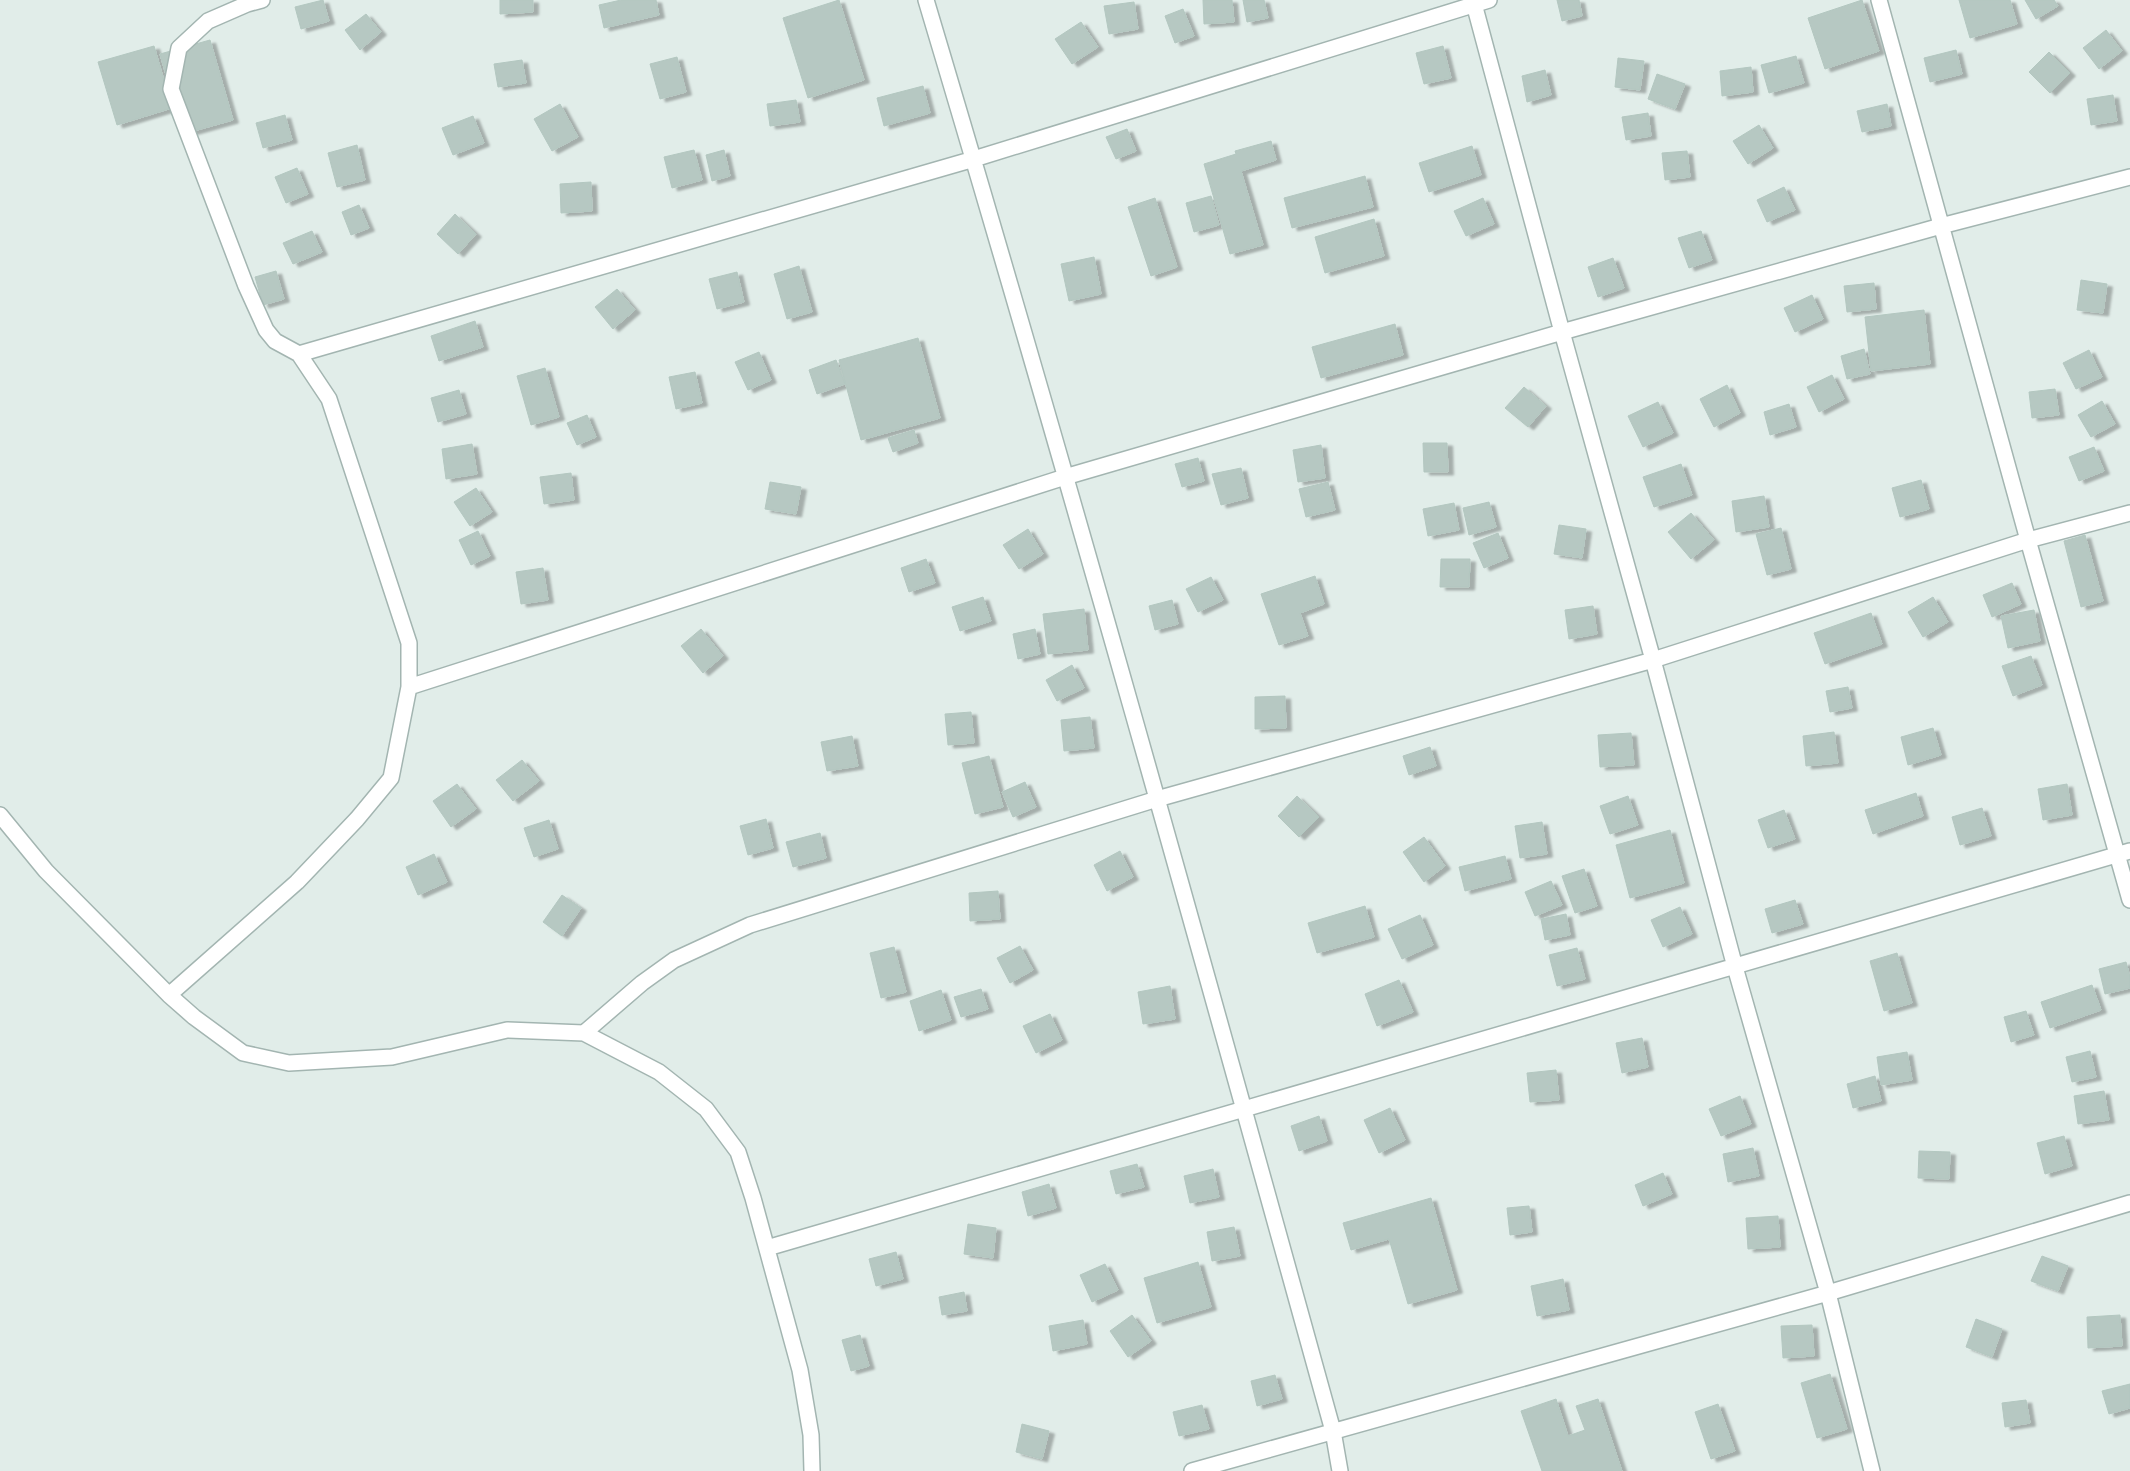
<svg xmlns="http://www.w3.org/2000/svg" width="2130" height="1471" font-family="Montserrat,sans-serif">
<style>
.building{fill:#b6c8c2;stroke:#b3c7c0;filter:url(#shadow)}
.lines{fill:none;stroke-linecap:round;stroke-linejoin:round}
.minor-casing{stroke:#a3b5b1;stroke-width:18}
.minor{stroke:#fff;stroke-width:15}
</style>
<defs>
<filter id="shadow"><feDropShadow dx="5.5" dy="3" stdDeviation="1" flood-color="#0004"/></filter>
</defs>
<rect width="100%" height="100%" fill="#e1ede9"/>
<path class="building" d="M323 0 329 21 301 29 295 7Z
M500 0H533V12L500 14Z
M621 0H656L659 15 604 28 599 5Z
M839 0 864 80 808 98 783 18Z
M1203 0H1232L1234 22 1204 24Z
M1243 0H1264L1268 18 1247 22Z
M1557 0H1579L1582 16 1562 21Z
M1862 0 1879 51 1825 69 1808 18Z
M1959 0H2010L2017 24 1970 38Z
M2025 0H2054L2058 6 2036 19Z
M1134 2 1138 29 1109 34 1104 6Z
M1183 9 1194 36 1175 43 1165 16Z
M366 14 381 32 360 50 345 30Z
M1081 22 1098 47 1072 64 1055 39Z
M2106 30 2122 51 2099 69 2083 48Z
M210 40 233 120 183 134 160 54Z
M154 46 172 108 117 125 98 62Z
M1443 46 1451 78 1424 84 1416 53Z
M1956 50 1962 74 1930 82 1924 58Z
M2049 52 2070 73 2050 93 2029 72Z
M1796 56 1804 83 1769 93 1761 65Z
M677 57 686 92 660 99 650 64Z
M1618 58 1644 61 1640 90 1615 87Z
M522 60 526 83 498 87 494 64Z
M1751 67 1753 92 1722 96 1720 71Z
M1545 70 1551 95 1527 102 1522 76Z
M1657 74 1685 84 1675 109 1648 99Z
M923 86 930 113 884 126 877 98Z
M2113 95 2117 121 2091 125 2087 99Z
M796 100 800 122 770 126 767 104Z
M560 104 578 137 552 151 534 119Z
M1887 104 1891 126 1862 132 1857 111Z
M1648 113 1651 136 1626 140 1622 117Z
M285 115 292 140 263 148 256 123Z
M473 116 484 143 453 155 442 128Z
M1759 125 1773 148 1748 164 1733 141Z
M1127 129 1136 151 1116 159 1106 137Z
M1271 141 1276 160 1241 171 1263 245 1230 254 1204 164 1236 154 1235 151Z
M357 145 365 180 337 187 328 153Z
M1472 146 1481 175 1429 192 1419 163Z
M694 150 702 180 672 188 664 157Z
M724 150 730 176 712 181 706 155Z
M1687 151 1690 177 1665 180 1662 153Z
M297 168 308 194 286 203 275 177Z
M1365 176 1373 207 1292 228 1284 198Z
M591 182 592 211 561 213 560 184Z
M1784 187 1795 210 1767 222 1757 200Z
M1211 196 1219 225 1194 232 1186 203Z
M1155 198 1177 267 1151 276 1128 207Z
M1483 198 1494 224 1466 236 1454 211Z
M359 205 369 228 351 235 342 212Z
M455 214 476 234 458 254 437 234Z
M1374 219 1384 256 1325 273 1315 237Z
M312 231 322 252 293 264 283 243Z
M1701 231 1712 260 1689 268 1678 238Z
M1094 257 1101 294 1069 301 1061 264Z
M1613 258 1624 288 1598 297 1588 267Z
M799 266 812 312 787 319 774 274Z
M276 271 284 299 263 305 255 277Z
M737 272 744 302 717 309 709 279Z
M2081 280 2107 284 2103 313 2077 310Z
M1874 283 1876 309 1847 312 1844 286Z
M617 289 635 310 613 329 595 307Z
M1812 295 1823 319 1795 332 1784 308Z
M1924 310 1930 364 1871 371 1865 317Z
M475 321 483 347 439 361 431 336Z
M1395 324 1403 355 1321 378 1312 347Z
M918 338 940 418 861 440 839 360Z
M1864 349 1870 374 1847 379 1841 356Z
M2089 350 2102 377 2076 389 2063 363Z
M759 352 771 380 748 390 735 362Z
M836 360 845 384 817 394 809 370Z
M545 368 559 417 531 425 517 376Z
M695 372 702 403 676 409 669 377Z
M1832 375 1844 399 1819 412 1807 387Z
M1727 385 1740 413 1714 427 1700 399Z
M1524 387 1546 406 1528 427 1505 408Z
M2055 389 2059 415 2032 418 2029 392Z
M459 390 466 414 438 422 431 398Z
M2102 401 2115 424 2091 437 2078 415Z
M1658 402 1673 433 1643 447 1628 416Z
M1789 404 1796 427 1770 435 1764 412Z
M587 415 596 437 577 445 567 423Z
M914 430 918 443 893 452 888 438Z
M1423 443H1447L1448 472H1424Z
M472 444 477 474 446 479 442 449Z
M1321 445 1325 478 1298 482 1293 450Z
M2094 447 2104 471 2079 481 2069 457Z
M1198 458 1204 481 1182 487 1175 464Z
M1681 464 1692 495 1654 507 1643 477Z
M1241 468 1248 498 1221 505 1212 474Z
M571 473 574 500 544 504 540 477Z
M1921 480 1929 509 1900 517 1892 488Z
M770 482 801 487 796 514 765 509Z
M1328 482 1335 510 1306 517 1299 489Z
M476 488 492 512 470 526 454 502Z
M1764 496 1769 527 1736 532 1732 501Z
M1489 502 1496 527 1469 535 1463 508Z
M1454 503 1459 530 1428 536 1423 509Z
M1691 513 1714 540 1691 559 1668 532Z
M1559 525 1586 529 1582 558 1554 554Z
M1781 528 1791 569 1767 575 1756 534Z
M1028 529 1043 554 1019 569 1003 545Z
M478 531 490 556 471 565 459 540Z
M1498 533 1508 558 1484 568 1473 543Z
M2085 535 2103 601 2081 607 2064 541Z
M926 559 935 583 909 592 901 568Z
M1441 559H1470L1469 587H1440Z
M543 568 548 600 521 604 516 572Z
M1315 576 1324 604 1300 613 1308 636 1279 645 1261 594Z
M1211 577 1223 600 1198 612 1186 589Z
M2012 583 2021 604 1992 617 1983 595Z
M983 597 991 621 960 631 952 607Z
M1933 597 1948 622 1923 637 1908 612Z
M1172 600 1178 624 1155 630 1149 606Z
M1593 606 1597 634 1569 639 1565 610Z
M1084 609 1088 650 1048 654 1043 614Z
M2034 610 2040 641 2008 648 2001 616Z
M1871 613 1882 644 1825 664 1814 633Z
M701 629 723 656 703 673 681 646Z
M1035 629 1040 654 1018 659 1013 634Z
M2031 656 2042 685 2013 696 2002 666Z
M1072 665 1084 688 1057 701 1046 680Z
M1848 687 1852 708 1830 712 1826 691Z
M1285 696 1286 728 1255 729V697Z
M971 712 974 743 948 745 945 714Z
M1090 717 1094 748 1064 751 1061 720Z
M1933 728 1941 755 1908 765 1901 737Z
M1834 732 1838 763 1806 766 1803 736Z
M1631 733 1634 765 1600 767 1598 735Z
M852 736 858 766 827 771 821 742Z
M1430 747 1436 766 1409 775 1403 756Z
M989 756 1003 807 975 814 962 763Z
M522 760 539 781 513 801 496 780Z
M1025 782 1036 807 1013 817 1002 792Z
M457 784 476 809 451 827 433 801Z
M2067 784 2072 815 2043 820 2038 789Z
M1916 793 1923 816 1873 834 1865 810Z
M1297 796 1319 817 1299 837 1278 816Z
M1628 796 1638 825 1610 834 1600 806Z
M1982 808 1991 836 1960 845 1952 817Z
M1784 810 1795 839 1768 848 1758 820Z
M766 819 773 848 748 855 740 826Z
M549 820 558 849 534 857 524 828Z
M1542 822 1547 854 1520 858 1515 826Z
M1670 830 1684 883 1630 898 1616 845Z
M820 833 826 858 793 867 786 842Z
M1424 837 1445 866 1424 882 1403 852Z
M1120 851 1133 877 1107 891 1094 865Z
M434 854 447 882 418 895 406 867Z
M1505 856 1511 879 1465 891 1459 867Z
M1584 869 1597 906 1575 913 1562 876Z
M1551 881 1562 905 1535 916 1525 892Z
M998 891 1000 919 970 921 969 893Z
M562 895 581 908 562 936 543 922Z
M1795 900 1803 924 1772 933 1765 909Z
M1365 906 1374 937 1317 953 1308 923Z
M1680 907 1692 934 1663 947 1651 920Z
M1566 914 1570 935 1545 940 1541 919Z
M1420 915 1433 945 1402 959 1388 929Z
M1020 946 1033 970 1010 983 997 958Z
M894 947 906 992 881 998 870 953Z
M1577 948 1585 979 1557 986 1549 955Z
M1897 953 1912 1003 1884 1011 1870 961Z
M2126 962 2130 977V988L2105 994 2099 969Z
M1399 980 1413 1012 1377 1026 1365 994Z
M2092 985 2101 1010 2050 1028 2041 1002Z
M1170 986 1175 1019 1143 1024 1138 992Z
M981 989 988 1009 961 1017 954 997Z
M941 990 951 1020 919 1031 910 1001Z
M2026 1011 2034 1035 2011 1042 2004 1017Z
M1050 1014 1062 1040 1036 1053 1023 1026Z
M1642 1038 1648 1067 1622 1073 1616 1043Z
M2090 1051 2096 1077 2072 1082 2066 1057Z
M1907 1052 1912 1080 1881 1085 1877 1057Z
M1556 1070 1559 1100 1530 1102 1527 1073Z
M1875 1076 1881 1101 1853 1108 1847 1084Z
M2104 1091 2109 1120 2078 1124 2074 1096Z
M1740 1096 1751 1124 1721 1136 1709 1109Z
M1390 1108 1405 1140 1379 1153 1364 1120Z
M1319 1116 1327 1141 1299 1151 1291 1126Z
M2064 1136 2072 1166 2045 1174 2037 1143Z
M1753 1148 1759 1176 1728 1182 1723 1154Z
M1919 1151 1950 1152 1949 1179 1918 1178Z
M1137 1164 1144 1187 1116 1194 1110 1171Z
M1213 1169 1219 1197 1190 1203 1184 1176Z
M1663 1173 1672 1194 1643 1206 1635 1185Z
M1049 1184 1056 1208 1028 1216 1022 1192Z
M1431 1198 1457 1290 1408 1304 1389 1239 1351 1250 1343 1223Z
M1529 1206 1532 1232 1510 1235 1507 1208Z
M1778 1216 1780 1247 1748 1249 1746 1218Z
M968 1224 996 1228 993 1258 964 1254Z
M1234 1227 1240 1256 1212 1261 1207 1232Z
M896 1252 903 1279 876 1286 869 1259Z
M2042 1256 2068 1266 2058 1291 2031 1281Z
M1198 1262 1211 1307 1157 1323 1144 1278Z
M1105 1264 1118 1290 1092 1302 1080 1275Z
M1563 1279 1569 1310 1537 1316 1531 1286Z
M964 1292 967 1311 942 1315 939 1297Z
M1132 1315 1151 1341 1128 1357 1110 1331Z
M2120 1315 2122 1346 2088 1348 2087 1317Z
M1976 1319 2002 1329 1992 1357 1966 1347Z
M1083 1320 1087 1344 1053 1351 1049 1326Z
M1812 1325 1814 1356 1783 1358 1781 1326Z
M860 1335 869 1366 851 1371 842 1340Z
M1830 1374 1847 1429 1817 1438 1801 1383Z
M1275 1375 1282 1399 1257 1406 1251 1381Z
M2130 1384V1408L2109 1414 2102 1391Z
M1556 1399 1568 1436 1585 1430 1576 1406 1598 1399 1622 1471H1542L1521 1411Z
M2026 1400 2030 1423 2005 1427 2002 1403Z
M1718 1404 1735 1451 1711 1459 1695 1412Z
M1202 1405 1209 1429 1179 1436 1173 1412Z
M1022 1424 1049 1431 1042 1459 1016 1452Z"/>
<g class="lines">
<defs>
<path id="minor" d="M926 0C1068 475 1201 953 1333 1431L1340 1471
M1473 0 1562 332 1653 660 1735 967 1828 1293 1872 1471
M1879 0 2028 540 2130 900
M299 354 974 159 1489 0
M409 687 1065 477 1562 332 1941 226 2130 177
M0 815 46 871 169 995 194 1017 243 1053 289 1063 392 1057 507 1030 584 1033 659 1072 706 1109 738 1152 753 1198 800 1370 811 1435 812 1471
M169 995 297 882 357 819 391 778 409 687V643L329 399 299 354 275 341 266 330 246 286 171 89 179 48 208 21 247 4 262 0
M584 1033 642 983 674 960 750 925 1157 799 1653 660 2028 540 2130 513
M767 1248 2130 851
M1192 1471 1828 1293 2130 1203"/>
</defs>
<use href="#minor" class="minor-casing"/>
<use href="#minor" class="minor"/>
</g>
</svg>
